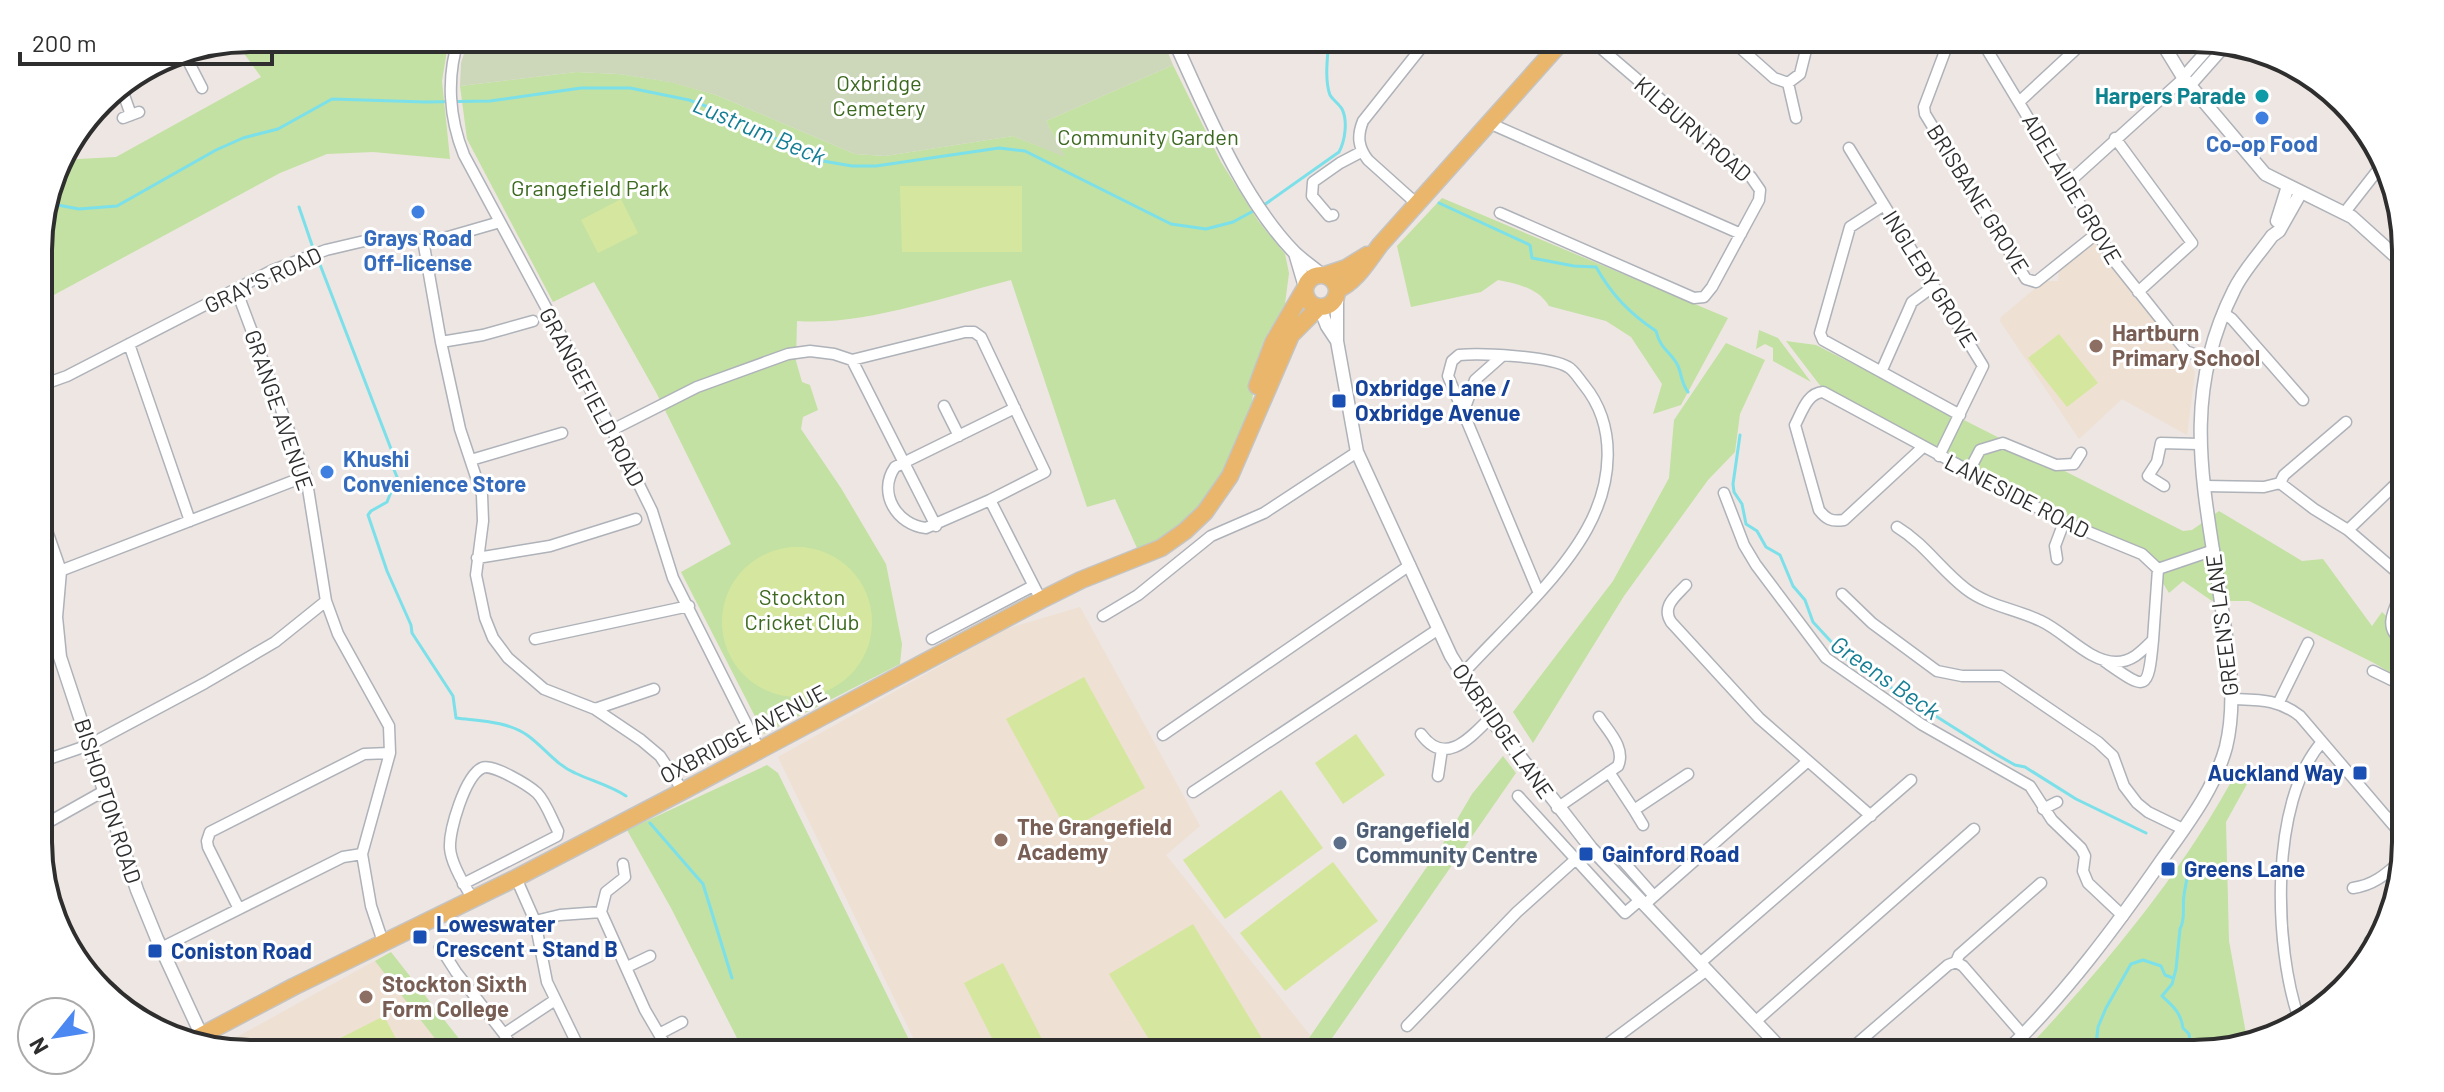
<svg xmlns="http://www.w3.org/2000/svg" width="2444" height="1092" font-family="Barlow,sans-serif">
<style>
.education{fill:#eee0d2}
.green{fill:#c2e1a2}
.cemetery{fill:#cdd7ba}
.pitch{fill:#d5e79e}
.lines{fill:none;stroke-linecap:round;stroke-linejoin:round}
.stream{stroke:#7be0e9;stroke-width:3}
.minor-casing{stroke:#aeb2b9;stroke-width:13}
.tertiary-casing{stroke:#aeb2b9;stroke-width:15}
.primary-casing{stroke:#c4c4c4;stroke-width:19}
.minor{stroke:#fff;stroke-width:10}
.tertiary{stroke:#fff;stroke-width:12}
.primary{stroke:#eab66b;stroke-width:16}
.culture-dot{fill:#0f9aa8;stroke:#fff;stroke-width:3}
.shop-dot{fill:#3f7fe0;stroke:#fff;stroke-width:3}
.education-dot{fill:#8d6e63;stroke:#fff;stroke-width:3}
.transit-dot{fill:#1a4fb4;stroke:#fff;stroke-width:3}
.service-dot{fill:#5c6f8a;stroke:#fff;stroke-width:3}
.labels{text-anchor:middle;stroke-width:6;stroke-linejoin:round;paint-order:stroke}
.park-label{font-size:22px;fill:#3c691f;stroke:#fff}
.culture-label{font-size:22px;font-weight:bold;fill:#0d838f;stroke:#fff;text-anchor:end}
.street-label{font-size:22px;fill:#2e2e2e;stroke:#fff}
.shop-label{font-size:22px;font-weight:bold;fill:#366cbe;stroke:#fff}
.education-label{font-size:22px;font-weight:bold;fill:#785e54;stroke:#fff;text-anchor:start}
.transit-label{font-size:22px;font-weight:bold;fill:#164399;stroke:#fff;text-anchor:start}
.service-label{font-size:22px;font-weight:bold;fill:#4e5e75;stroke:#fff;text-anchor:start}
.water-label{font-size:24px;font-style:italic;fill:#157e94;stroke:#fff}
.rim{fill:none;stroke:#2e2e2e;stroke-width:4}
</style>
<rect width="100%" height="100%" fill="#eee6e2"/>
<path class="education" d="M2094 240 2106 260 2195 372 2187 435 2122 399 2079 439 2000 321 2001 317 2044 281H2058L2059 269Z
M1080 607 1200 826 1166 855 1310 1035 1298 1054H921L778 757 1006 629Z
M389 953 464 1054H250L225 1049 228 1042Z"/>
<path class="green" d="M250 38H449L442 81 450 159 373 152 327 154 280 173 39 303 38 235 59 160 116 157 261 77 235 41Z
M1173 65 1221 162 1259 222 1285 254 1289 273 1285 304 1264 340 1256 363 1249 435 1205 512 1141 557 1115 499 1087 507 1011 280C947 296 863 326 797 321L796 361 802 382 810 385 818 410 803 417 801 429 841 488 886 564 902 644 900 664 764 734 681 572 731 544 657 394 594 282 553 302 467 139 460 86 576 72 619 74 671 82 716 95 855 154 885 156 1013 136 1064 156 1046 121Z
M1442 198 1728 318 1681 405 1653 414 1662 384 1631 337 1606 321 1549 306C1538 288 1518 284 1498 280L1481 292 1411 307 1397 246Z
M1759 330 1778 338 1811 382 1773 361V348L1765 344 1756 349Z
M1786 341 1816 345 2183 531 2192 530 2219 511 2302 561 2323 559 2372 626 2382 612 2405 634 2406 682 2374 663 2249 601H2212L2183 581 2169 593 2149 560 1822 388Z
M1726 343 1765 360 1740 414 1735 452 1708 480 1624 596 1533 743 1513 712 1613 581 1669 478 1674 420Z
M1503 756 1516 773 1321 1054H1298L1442 845 1472 794Z
M767 765 778 773 916 1054H716L715 1052 738 1040 671 908 627 830Z
M2238 769 2252 775 2226 822 2229 941 2247 1039 2208 1054H2022C2103 968 2183 873 2238 769Z
M391 952 471 1054H447L375 961Z"/>
<path class="cemetery" d="M469 38H1162L1173 65 1046 121 1065 157 1013 136 885 156 855 154 716 95 670 82 619 74 576 72 460 86 461 63Z"/>
<path class="pitch" d="M900 186H1022V252H902Z
M621 199 638 233 598 253 581 220Z
M2059 334 2098 383 2067 407 2028 358Z
M722 622a75 75 0 1 1 150 0a75 75 0 1 1-150 0Z
M1084 677 1145 788 1067 831 1006 719Z
M1356 734 1385 775 1343 804 1315 763Z
M1281 790 1323 848 1225 919 1183 860Z
M1333 862 1378 921 1285 991 1240 933Z
M1193 924 1270 1052 1267 1054H1158L1109 974Z
M1003 963 1045 1045 1029 1054H1000L964 983Z
M384 1016 404 1054H309Z"/>
<g class="lines">
<path class="stream" d="M47 203 79 209 117 206 216 150 243 138 278 129 332 99 425 102 490 101 581 88H630L689 100 714 109 823 161 852 166H876L999 148 1025 151 1171 224 1206 229 1233 222 1257 209
M1439 203 1530 245 1532 258 1574 266 1596 267C1612 295 1629 313 1656 331 1661 351 1671 351 1678 366 1682 375 1681 383 1688 392
M1264 205 1339 152C1345 141 1348 121 1342 109 1339 104 1333 100 1330 95 1324 79 1328 54 1329 38
M299 207 312 245
M319 262 393 454 390 460 397 477 387 502 371 511 368 515 387 571 411 625 412 633 453 696 456 718C479 721 507 721 527 735 544 747 556 765 575 773 592 781 611 786 626 796
M1740 435 1733 484 1734 492 1742 504 1746 524 1757 531 1766 547 1780 555 1793 586 1805 600 1813 622 1849 661 1994 753 2015 765 2025 767 2076 799 2146 833
M650 823 703 884 732 978
M2186 861C2189 877 2186 881 2184 895 2182 907 2186 918 2180 929L2176 969 2172 984 2162 996C2173 1006 2181 1013 2183 1028L2189 1034 2190 1041 2197 1054
M2095 1054 2098 1027 2106 1008 2131 964 2143 960 2161 966 2165 975 2173 978"/>
<defs>
<path id="minor" d="M459 38C446 77 449 118 464 155L612 430 652 511 673 578 760 751
M1729 38 1774 78 1788 83 1800 74 1809 38
M1950 38 1924 107 1925 114 2026 279 2036 282 2096 234
M1980 38 2115 262 2186 351 2209 360
M183 51 202 88
M2183 77 2214 42
M1788 83 1796 118
M120 84 131 115
M2190 86 2221 51 2224 44
M2019 102 2088 38
M123 118 139 112
M1489 123 1741 234
M2115 138 2192 243 2138 292
M1849 148 1983 366 1939 456
M2068 183 2184 78
M1417 204 1368 160C1358 147 1357 136 1363 121L1429 38
M1884 205 1850 227 1820 333 1823 340 1960 415
M2345 212 2381 166
M1500 213 1694 298 1704 297 1712 287 1759 200 1760 190 1751 177 1589 38
M1333 215 1329 216 1312 196 1313 182 1340 163 1361 152
M423 240 441 342 460 429 482 495 483 521 476 575 485 618 493 638 508 658 544 689 595 709 641 740 660 756 683 791
M236 289 306 476 326 601 338 634 389 726 390 753 362 854 371 906 383 942
M2223 313 2232 319 2303 400
M441 342 483 335 533 321
M129 344 190 521
M852 360 936 526
M1881 372 1912 302 1934 286
M39 386 67 376 273 270 326 250 377 238 411 241 448 237 500 222
M944 406 959 436
M1463 413 1475 380 1501 357
M612 430 697 387 788 354 810 351 834 354 852 360 965 332H974L981 337 1045 472 990 500 926 528C897 525 877 493 895 467L1015 408
M1923 447 1844 520C1831 522 1826 519 1819 510L1795 425C1802 412 1807 393 1823 392L2064 522 2142 554 2158 569 2214 550
M471 460 562 433
M1969 471 1980 450 2003 443 2056 465 2074 464 2081 453
M2280 483 2284 475 2346 422
M2164 486 2148 476 2157 462 2161 443 2199 444
M2204 486 2264 487 2280 483 2314 509 2348 530 2405 579
M1724 493 1744 545 1756 565 1826 658 1921 724 2030 786 2052 820 2081 848 2085 856 2083 871 2088 883 2123 916
M990 500 1041 600
M1897 527C1925 544 1941 570 1966 589 1988 606 2016 609 2041 621 2065 632 2089 662 2116 662 2132 662 2142 651 2153 640L2158 569
M2348 530 2401 479
M477 558 550 546 636 519
M2057 559 2055 546 2064 522
M60 571 306 476
M2405 584C2398 604 2378 628 2405 642
M1686 585C1676 596 1661 606 1671 622L1759 718 1871 816
M1842 594 1872 623 1937 671 1962 676H2001L2098 742 2113 756 2124 786 2137 803 2148 812 2183 829
M1103 616 1138 595 1211 536 1264 513 1357 452
M535 639 689 606
M932 639 1033 586
M39 644 56 636
M2104 661C2146 690 2148 694 2153 640
M2373 671 2406 687
M1462 675 1467 669C1506 627 1560 578 1587 529 1612 484 1618 427 1584 385 1579 379 1574 370 1568 367 1549 356 1481 353 1459 355L1452 361 1448 376 1538 591
M2233 699C2260 700 2278 699 2300 716L2406 840
M2279 702 2308 643
M595 709 654 689
M1421 734C1445 767 1470 738 1490 718
M1163 735 1410 565
M40 762 89 745 205 683 275 642 326 601
M1609 772 1634 810 1688 774
M1438 776 1442 749
M1193 792 1437 630
M1518 796 1625 913 1639 901
M1557 808 1618 766C1626 748 1608 731 1599 717
M2043 809 2057 802
M1634 810 1643 825
M2389 820 2406 805
M40 827 104 791
M1623 861 1653 895
M516 878 535 921 547 982 582 1054
M463 884 557 836 558 831C552 820 546 802 537 793 528 785 492 763 482 768 465 776 449 830 450 848 451 864 464 885 473 899
M2353 888C2375 885 2387 873 2403 859
M1644 905 1808 761
M239 909 208 847 207 841 210 832 364 754 390 753
M601 912 606 892 625 877 623 864
M535 921 560 915 601 912 645 1010 659 1034 682 1022
M2370 941 2371 948
M440 947 456 972 504 1034
M161 948 343 857 362 854
M1956 962 1963 966 2023 1035
M1700 963 1911 780
M627 967 650 956
M2299 1019C2274 948 2269 802 2322 742
M1756 1021 1974 829
M1407 1026 1517 912 1576 859
M659 1034 667 1048
M511 1046 504 1034 555 1000
M1594 1054 1707 970
M1845 1054 1948 965 1956 962 1959 955 2041 883"/>
<path id="tertiary" d="M1173 38C1205 107 1240 196 1294 252 1302 260 1313 267 1322 275
M2159 38 2183 77 2265 174 2352 217 2404 264
M2277 221 2288 186
M1295 253 1305 287
M1337 295V341L1357 452 1451 656 1490 718 1591 848 1786 1054
M1320 308 1327 326 1337 341
M39 511 60 571 56 617 60 657 137 890 157 939 206 1045
M2004 1054C2065 995 2116 926 2164 857 2188 823 2215 788 2226 747 2237 701 2229 655 2222 609 2206 494 2178 401 2234 290 2243 271 2260 253 2272 236L2279 231 2301 192"/>
<path id="primary" d="M1305 291a16 16 0 1 1 32 0a16 16 0 1 1-32 0Z
M1325 275 1346 268 1367 255
M1337 290C1356 282 1368 261 1380 245L1565 38
M1257 386 1273 343 1304 290
M189 1042 293 987 516 878 683 791 1041 600 1081 580 1161 548 1185 531 1205 512 1230 476 1291 335 1318 308"/>
</defs>
<use href="#minor" class="minor-casing"/>
<use href="#tertiary" class="tertiary-casing"/>
<use href="#primary" class="primary-casing"/>
<use href="#minor" class="minor"/>
<use href="#tertiary" class="tertiary"/>
<use href="#primary" class="primary"/>
</g>
<circle class="culture-dot" cx="2262" cy="96" r="8"/>
<g class="shop-dot">
<circle cx="2262" cy="118" r="8"/>
<circle cx="418" cy="212" r="8"/>
<circle cx="327" cy="472" r="8"/>
</g>
<g class="education-dot">
<circle cx="2096" cy="346" r="8"/>
<circle cx="1001" cy="840" r="8"/>
<circle cx="366" cy="997" r="8"/>
</g>
<g class="transit-dot">
<rect x="1331" y="393" width="16" height="16" rx="4"/>
<rect x="2352" y="765" width="16" height="16" rx="4"/>
<rect x="1578" y="846" width="16" height="16" rx="4"/>
<rect x="2160" y="861" width="16" height="16" rx="4"/>
<rect x="412" y="929" width="16" height="16" rx="4"/>
<rect x="147" y="943" width="16" height="16" rx="4"/>
</g>
<circle class="service-dot" cx="1340" cy="843" r="8"/>
<g class="labels">
<g class="park-label">
<text x="879" y="91">Oxbridge<tspan x="879" dy="25">Cemetery</tspan></text>
<text x="1148" y="145">Community Garden</text>
<text x="590" y="196">Grangefield Park</text>
<text x="802" y="605">Stockton<tspan x="802" dy="25">Cricket Club</tspan></text>
</g>
<g class="culture-label">
<text x="2246" y="104">Harpers Parade</text>
</g>
<g class="street-label">
<text transform="translate(1693 129) rotate(41)" y="8">KILBURN ROAD</text>
<text transform="translate(2072 189) rotate(59)" y="8">ADELAIDE GROVE</text>
<text transform="translate(1978 199) rotate(58)" y="8">BRISBANE GROVE</text>
<text transform="translate(1930 279) rotate(58)" y="8">INGLEBY GROVE</text>
<text transform="translate(263 280) rotate(-25)" y="8">GRAY'S ROAD</text>
<text transform="translate(592 397) rotate(62)" y="8">GRANGEFIELD ROAD</text>
<text transform="translate(279 410) rotate(71)" y="8">GRANGE AVENUE</text>
<text transform="translate(2017 496) rotate(27)" y="8">LANESIDE ROAD</text>
<text transform="translate(2222 625) rotate(-97)" y="8">GREEN'S LANE</text>
<text transform="translate(1503 731) rotate(55)" y="8">OXBRIDGE LANE</text>
<text transform="translate(743 734) rotate(-28)" y="8">OXBRIDGE AVENUE</text>
<text transform="translate(108 801) rotate(72)" y="8">BISHOPTON ROAD</text>
</g>
<g class="shop-label">
<text x="2262" y="152">Co-op Food</text>
<text x="418" y="246">Grays Road<tspan x="418" dy="25">Off-license</tspan></text>
<text x="343" y="467" text-anchor="start">Khushi<tspan x="343" dy="25">Convenience Store</tspan></text>
</g>
<g class="education-label">
<text x="2112" y="341">Hartburn<tspan x="2112" dy="25">Primary School</tspan></text>
<text x="1017" y="835">The Grangefield<tspan x="1017" dy="25">Academy</tspan></text>
<text x="382" y="992">Stockton Sixth<tspan x="382" dy="25">Form College</tspan></text>
</g>
<g class="transit-label">
<text x="1355" y="396">Oxbridge Lane /<tspan x="1355" dy="25">Oxbridge Avenue</tspan></text>
<text x="2344" y="781" text-anchor="end">Auckland Way</text>
<text x="1602" y="862">Gainford Road</text>
<text x="2184" y="877">Greens Lane</text>
<text x="436" y="932">Loweswater<tspan x="436" dy="25">Crescent - Stand B</tspan></text>
<text x="171" y="959">Coniston Road</text>
</g>
<g class="service-label">
<text x="1356" y="838">Grangefield<tspan x="1356" dy="25">Community Centre</tspan></text>
</g>
<g class="water-label">
<text transform="translate(759 131) rotate(23)" y="8">Lustrum Beck</text>
<text transform="translate(1885 678) rotate(35)" y="8">Greens Beck</text>
</g>
</g>
<path d="M0 0H2444V1092H0ZM250 52H2194A198 198 0 0 1 2392 250V842A198 198 0 0 1 2194 1040H250A198 198 0 0 1 52 842V250A198 198 0 0 1 250 52Z" fill="#fff" fill-rule="evenodd"/>
<path class="rim" d="M250 52H2194A198 198 0 0 1 2392 250V842A198 198 0 0 1 2194 1040H250A198 198 0 0 1 52 842V250A198 198 0 0 1 250 52Z"/>
<g transform="translate(56 1036) rotate(240)"><circle r="38" fill="#ffffff" stroke="#ababab" stroke-width="2"/>
<path d="M0-6L14 30L0 20L-14 30Z" fill="#4c88f1"/>
<text y="-12" font-size="22" font-weight="bold" text-anchor="middle" fill="#2e2e2e">N</text>
</g>
<path d="M20 52v12h252v-12" fill="none" stroke="#2e2e2e" stroke-width="4"/>
<text x="32" y="52" font-size="24" fill="#2e2e2e" stroke="#ffffff" stroke-width="6" paint-order="stroke">200 m</text>
</svg>
